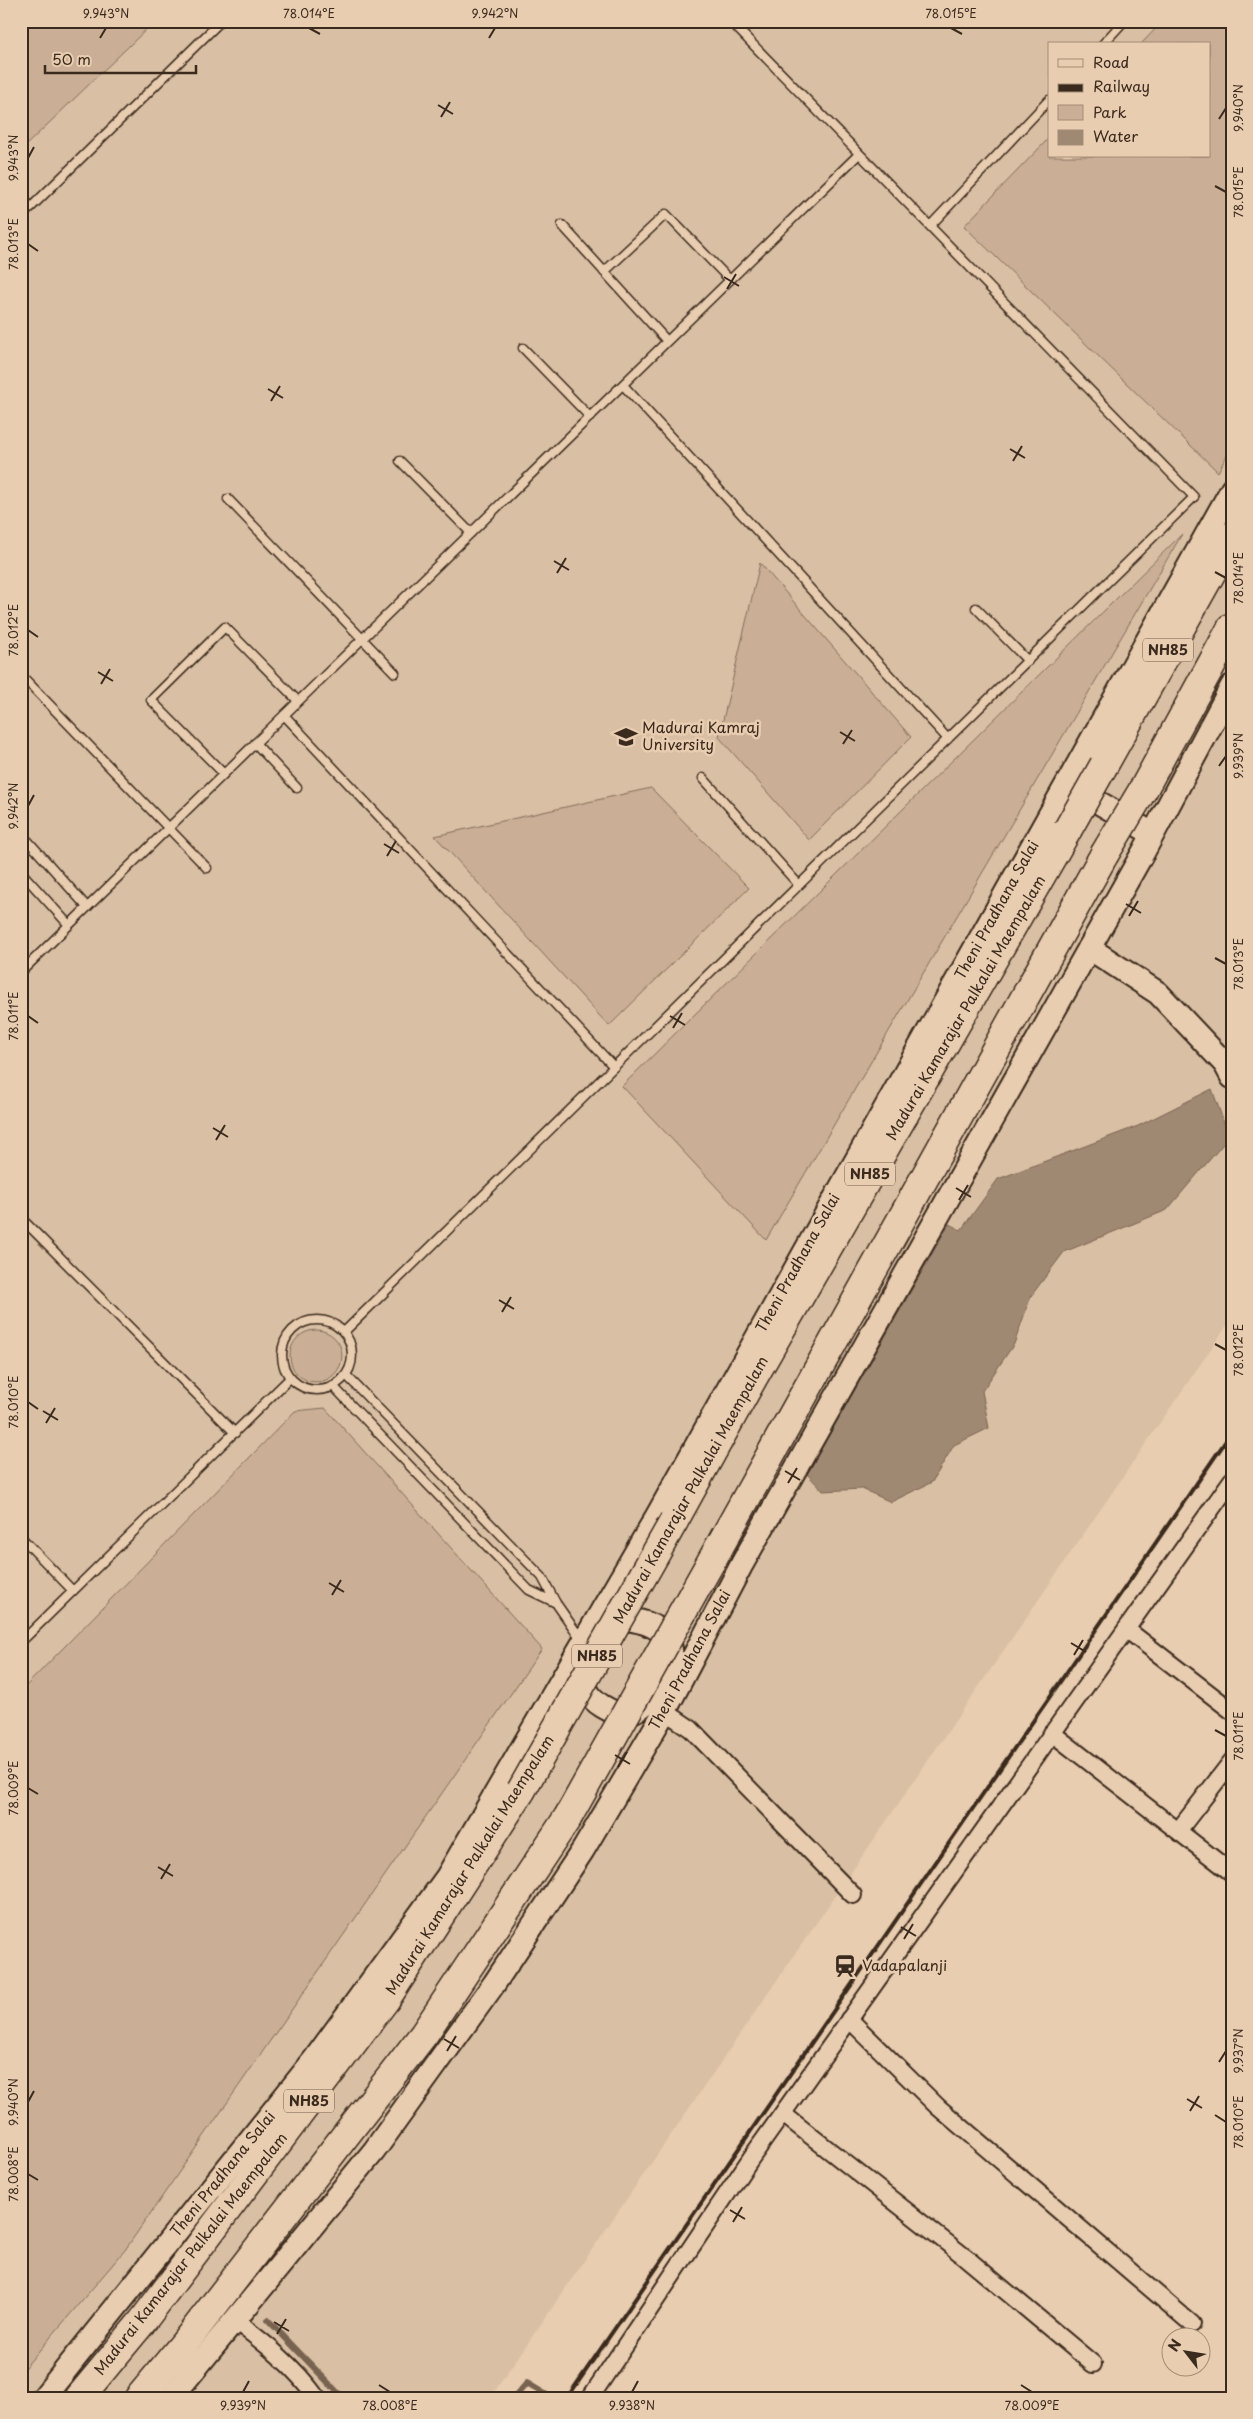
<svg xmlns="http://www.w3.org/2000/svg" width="1253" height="2419" font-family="'Playpen Sans',sans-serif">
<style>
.built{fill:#d9bfa3;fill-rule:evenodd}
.green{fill:#caaf96;stroke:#826c5a}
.water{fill:#a08973;stroke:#786351}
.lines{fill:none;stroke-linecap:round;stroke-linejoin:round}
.stream{stroke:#786351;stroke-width:6}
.lane-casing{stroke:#3b2a1e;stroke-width:11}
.street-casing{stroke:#3b2a1e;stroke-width:20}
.secondary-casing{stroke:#3b2a1e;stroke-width:26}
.highway-casing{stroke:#3b2a1e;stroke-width:31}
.lane{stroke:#e9cdb0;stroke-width:8}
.street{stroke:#e9cdb0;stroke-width:16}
.secondary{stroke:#e9cdb0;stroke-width:22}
.highway{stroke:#e9cdb0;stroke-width:28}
.rail{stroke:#3b2a1e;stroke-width:4}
.highway-bridge-casing{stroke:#3b2a1e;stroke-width:31;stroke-linecap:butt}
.highway-bridge{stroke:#e9cdb0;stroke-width:28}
.ticks{fill:none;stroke:#3b2a1e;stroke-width:2}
.labels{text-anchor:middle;stroke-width:5;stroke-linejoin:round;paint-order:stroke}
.shield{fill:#e9cdb0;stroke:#6f5b4a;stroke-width:1}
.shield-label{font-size:14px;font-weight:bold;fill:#3b2a1e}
.poi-label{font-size:15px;fill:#3b2a1e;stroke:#e9cdb0;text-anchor:start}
.street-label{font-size:15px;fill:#3b2a1e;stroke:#e9cdb0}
.neatline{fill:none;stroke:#3b2a1e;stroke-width:2}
.ticks-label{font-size:12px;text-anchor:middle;fill:#3b2a1e}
</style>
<rect width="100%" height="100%" fill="#e9cdb0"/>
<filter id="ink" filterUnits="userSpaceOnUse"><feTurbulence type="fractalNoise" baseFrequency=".02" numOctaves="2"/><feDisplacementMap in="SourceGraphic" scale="10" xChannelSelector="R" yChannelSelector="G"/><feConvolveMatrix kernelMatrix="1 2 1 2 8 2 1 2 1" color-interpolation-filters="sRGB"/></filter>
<g filter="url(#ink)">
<path class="built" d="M21 21H1232V1318L490 2398H21ZM1049 44H1209V156H1049Z"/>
<path class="green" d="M21 21H155L21 150Z
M1163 21H1232V446L1218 472 964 226 1049 138V156H1209V44H1141Z
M1182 534 766 1240 622 1086Z
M760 563 911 737 809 840 719 737Z
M651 788 749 888 609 1026 435 836Z
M290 1356a26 26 0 1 1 52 0a26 26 0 1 1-52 0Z
M325 1408 542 1649 125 2250 21 2372V1691L295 1411Z"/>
<path class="water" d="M1212 1089 1229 1137 1167 1210 1064 1252 1031 1296 1014 1344 982 1391 989 1428 954 1445 932 1482 891 1502 862 1489 823 1491 807 1474 949 1224 961 1230 998 1179 1138 1126Z"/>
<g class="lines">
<path class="stream" d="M268 2320 343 2398
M514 2398 527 2383 552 2398"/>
<defs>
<path id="lane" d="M1103 44 1124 21
M21 217 221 21
M562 225 667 341
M930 226 1049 100
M604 272 666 214 730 280
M523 348 590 417
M623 385 948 739
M400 461 471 533
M228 499 395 673
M976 608 1028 661
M21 675 207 868
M284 715 614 1067
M255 743 297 788
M224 774 151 700 225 627 298 701
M703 778 799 885
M21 847 28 841 87 907
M21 872 69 925
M21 972 859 154
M21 1218 235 1433
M282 1355a35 35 0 1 1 70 0a35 35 0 1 1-70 0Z
M344 1332 1194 497 730 21
M346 1375 542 1577 556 1603 581 1639
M333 1386 529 1590 556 1603
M21 1537 73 1591
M21 1642 290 1378"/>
<path id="street" d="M1126 1629 1232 1711
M657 1706 691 1729 853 1895
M1052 1733 1232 1873
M1178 1831 1232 1761
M849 2019 938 2107 1192 2324
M783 2114 965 2257 1093 2364
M234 2320C265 2343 294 2366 317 2398
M590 2398 751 2158 1232 1480"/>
<path id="secondary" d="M1072 787 1153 834
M1089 948 1158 993 1225 1064 1232 1077
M627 1619C642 1621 658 1625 667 1638 683 1662 651 1708 627 1714 619 1716 609 1710 602 1706 597 1703 589 1696 587 1690 581 1671 596 1641 611 1628 615 1624 622 1622 627 1619Z
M43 2398 314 2060 447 1877 658 1514 1232 489
M171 2398 374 2151 494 1984 583 1850 665 1711 742 1564 1144 851 1232 686"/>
<path id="highway" d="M1104 765 1232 536
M1144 788 1232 627
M674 1521 753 1378 1068 829
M718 1549 1104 855
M79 2398 142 2322 386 1999 521 1791
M139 2398 183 2345 424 2034 568 1817"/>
</defs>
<use href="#lane" class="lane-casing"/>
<use href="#street" class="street-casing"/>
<use href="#secondary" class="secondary-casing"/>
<use href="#highway" class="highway-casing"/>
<use href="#lane" class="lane"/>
<use href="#street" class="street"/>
<use href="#secondary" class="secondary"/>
<use href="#highway" class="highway"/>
<path class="rail" d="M567 2398 1232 1432"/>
<defs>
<path id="highway-bridge" d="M1068 829 1104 765
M1104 855 1144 788
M521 1791 674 1521
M568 1817 718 1549"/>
</defs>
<use href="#highway-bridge" class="highway-bridge-casing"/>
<use href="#highway-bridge" class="highway-bridge"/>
</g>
</g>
<path class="ticks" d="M309 28 320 34M951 28 962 34M100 38 106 28M489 38 495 28M438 105 453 114M441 117 450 102M1219 119 1226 108M28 158 34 147M1215 186 1226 192M28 244 38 251M724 277 739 286M727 289 736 274M268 389 283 398M271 401 280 386M1010 449 1025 458M1013 461 1022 446M554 561 569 570M1215 572 1226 578M557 573 566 558M28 630 38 637M98 672 113 681M101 684 110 669M840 732 855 741M843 744 852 730M1219 766 1226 756M28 806 34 795M384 844 399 853M387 856 396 841M1126 904 1141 913M1129 916 1138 901M1215 958 1226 964M28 1016 38 1023M670 1016 685 1025M673 1028 682 1013M213 1128 228 1137M216 1140 225 1125M956 1188 971 1197M959 1200 968 1185M499 1300 514 1309M502 1312 511 1297M1215 1344 1226 1350M28 1402 38 1409M43 1411 58 1420M46 1423 55 1408M785 1471 800 1480M788 1483 797 1468M329 1583 344 1592M332 1595 341 1580M1071 1643 1086 1652M1074 1655 1083 1640M1215 1730 1226 1736M615 1755 630 1764M618 1767 627 1752M28 1788 38 1794M158 1867 173 1876M161 1879 170 1864M901 1927 916 1936M904 1939 913 1924M444 2039 459 2048M447 2051 456 2036M1219 2062 1226 2051M1187 2099 1202 2108M28 2102 34 2091M1190 2111 1199 2096M1215 2115 1226 2122M28 2174 38 2180M730 2210 745 2219M733 2222 742 2207M274 2322 289 2331M277 2334 286 2319M379 2385 390 2392M1021 2385 1032 2392M243 2392 249 2381M632 2392 638 2381"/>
<defs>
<symbol id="university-bare" viewBox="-9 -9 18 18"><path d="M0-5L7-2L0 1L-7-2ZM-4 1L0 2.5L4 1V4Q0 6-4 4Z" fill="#3b2a1e" stroke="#e9cdb0" stroke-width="2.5" paint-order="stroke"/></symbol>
<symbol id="station-bare" viewBox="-9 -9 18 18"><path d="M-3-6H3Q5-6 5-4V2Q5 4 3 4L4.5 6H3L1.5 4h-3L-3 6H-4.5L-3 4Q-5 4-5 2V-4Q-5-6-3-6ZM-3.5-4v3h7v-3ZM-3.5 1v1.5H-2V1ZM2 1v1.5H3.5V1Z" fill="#3b2a1e" stroke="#e9cdb0" stroke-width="2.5" paint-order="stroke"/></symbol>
</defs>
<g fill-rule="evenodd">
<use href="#university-bare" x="610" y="721" width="32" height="32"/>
<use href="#station-bare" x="829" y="1950" width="32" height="32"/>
</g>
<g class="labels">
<g class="shield">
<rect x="1143" y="638.5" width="50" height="23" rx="4"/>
<rect x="845" y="1162.5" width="50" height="23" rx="4"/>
<rect x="572" y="1644.5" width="50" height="23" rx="4"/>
<rect x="284" y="2089.5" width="50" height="23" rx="4"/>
</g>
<g class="shield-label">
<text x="1168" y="655">NH85</text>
<text x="870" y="1179">NH85</text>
<text x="597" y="1661">NH85</text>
<text x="309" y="2106">NH85</text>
</g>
<g class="poi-label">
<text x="642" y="733">Madurai Kamraj<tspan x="642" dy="17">University</tspan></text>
<text x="862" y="1971">Vadapalanji</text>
</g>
<g class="street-label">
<text transform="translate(997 910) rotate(-61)" y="5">Theni Pradhana Salai</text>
<text transform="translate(966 1008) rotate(-60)" y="5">Madurai Kamarajar Palkalai Maempalam</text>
<text transform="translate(798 1263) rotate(-61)" y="5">Theni Pradhana Salai</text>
<text transform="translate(691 1490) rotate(-61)" y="5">Madurai Kamarajar Palkalai Maempalam</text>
<text transform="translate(690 1660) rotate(-62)" y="5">Theni Pradhana Salai</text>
<text transform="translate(470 1865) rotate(-58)" y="5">Madurai Kamarajar Palkalai Maempalam</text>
<text transform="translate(223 2174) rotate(-51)" y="5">Theni Pradhana Salai</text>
<text transform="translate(191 2254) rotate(-52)" y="5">Madurai Kamarajar Palkalai Maempalam</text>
</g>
</g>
<rect width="1253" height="2419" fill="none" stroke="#e9cdb0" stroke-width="55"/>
<rect x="1048" y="42" width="162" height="115" fill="#e9cdb0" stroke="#a38c76"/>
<rect x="1058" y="59" width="25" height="8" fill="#e9cdb0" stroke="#a38c76"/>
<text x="1093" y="68" font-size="15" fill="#3b2a1e">Road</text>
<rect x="1058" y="84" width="25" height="8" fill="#3b2a1e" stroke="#a38c76"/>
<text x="1093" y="92" font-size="15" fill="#3b2a1e">Railway</text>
<rect x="1058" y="105" width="25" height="15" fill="#caaf96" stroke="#a38c76"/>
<text x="1093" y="118" font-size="15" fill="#3b2a1e">Park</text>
<rect x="1058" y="130" width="25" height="15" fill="#a08973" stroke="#a38c76"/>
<text x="1093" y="142" font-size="15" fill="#3b2a1e">Water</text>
<g transform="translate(1186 2352) rotate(301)"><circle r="24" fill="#e9cdb0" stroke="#a38c76"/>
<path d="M0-4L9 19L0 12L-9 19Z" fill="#3b2a1e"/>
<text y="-8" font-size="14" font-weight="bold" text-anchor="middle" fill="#3b2a1e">N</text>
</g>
<path d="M45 65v8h151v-8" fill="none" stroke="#3b2a1e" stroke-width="2.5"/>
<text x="52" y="65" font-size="15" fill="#3b2a1e" stroke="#e9cdb0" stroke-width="4" paint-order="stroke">50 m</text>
<rect x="28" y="28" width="1198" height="2364" class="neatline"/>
<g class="ticks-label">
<text x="106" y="18">9.943°N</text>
<text x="309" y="18">78.014°E</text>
<text x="495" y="18">9.942°N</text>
<text x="951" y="18">78.015°E</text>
<text transform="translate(1239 108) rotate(-90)" y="4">9.940°N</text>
<text transform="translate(14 158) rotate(-90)" y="4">9.943°N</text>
<text transform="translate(1239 192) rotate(-90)" y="4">78.015°E</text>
<text transform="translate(14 244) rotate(-90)" y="4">78.013°E</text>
<text transform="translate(1239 578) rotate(-90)" y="4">78.014°E</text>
<text transform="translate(14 630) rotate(-90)" y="4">78.012°E</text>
<text transform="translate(1239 756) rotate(-90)" y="4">9.939°N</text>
<text transform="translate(14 806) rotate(-90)" y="4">9.942°N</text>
<text transform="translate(1239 964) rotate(-90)" y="4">78.013°E</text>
<text transform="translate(14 1016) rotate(-90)" y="4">78.011°E</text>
<text transform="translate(1239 1350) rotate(-90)" y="4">78.012°E</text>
<text transform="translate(14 1402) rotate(-90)" y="4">78.010°E</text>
<text transform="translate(1239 1736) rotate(-90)" y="4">78.011°E</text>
<text transform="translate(14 1788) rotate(-90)" y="4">78.009°E</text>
<text transform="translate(1239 2051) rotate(-90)" y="4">9.937°N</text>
<text transform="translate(14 2102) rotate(-90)" y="4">9.940°N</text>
<text transform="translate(1239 2122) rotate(-90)" y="4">78.010°E</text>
<text transform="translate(14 2174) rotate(-90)" y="4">78.008°E</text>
<text x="243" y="2410">9.939°N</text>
<text x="390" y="2410">78.008°E</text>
<text x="632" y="2410">9.938°N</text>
<text x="1032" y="2410">78.009°E</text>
</g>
</svg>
